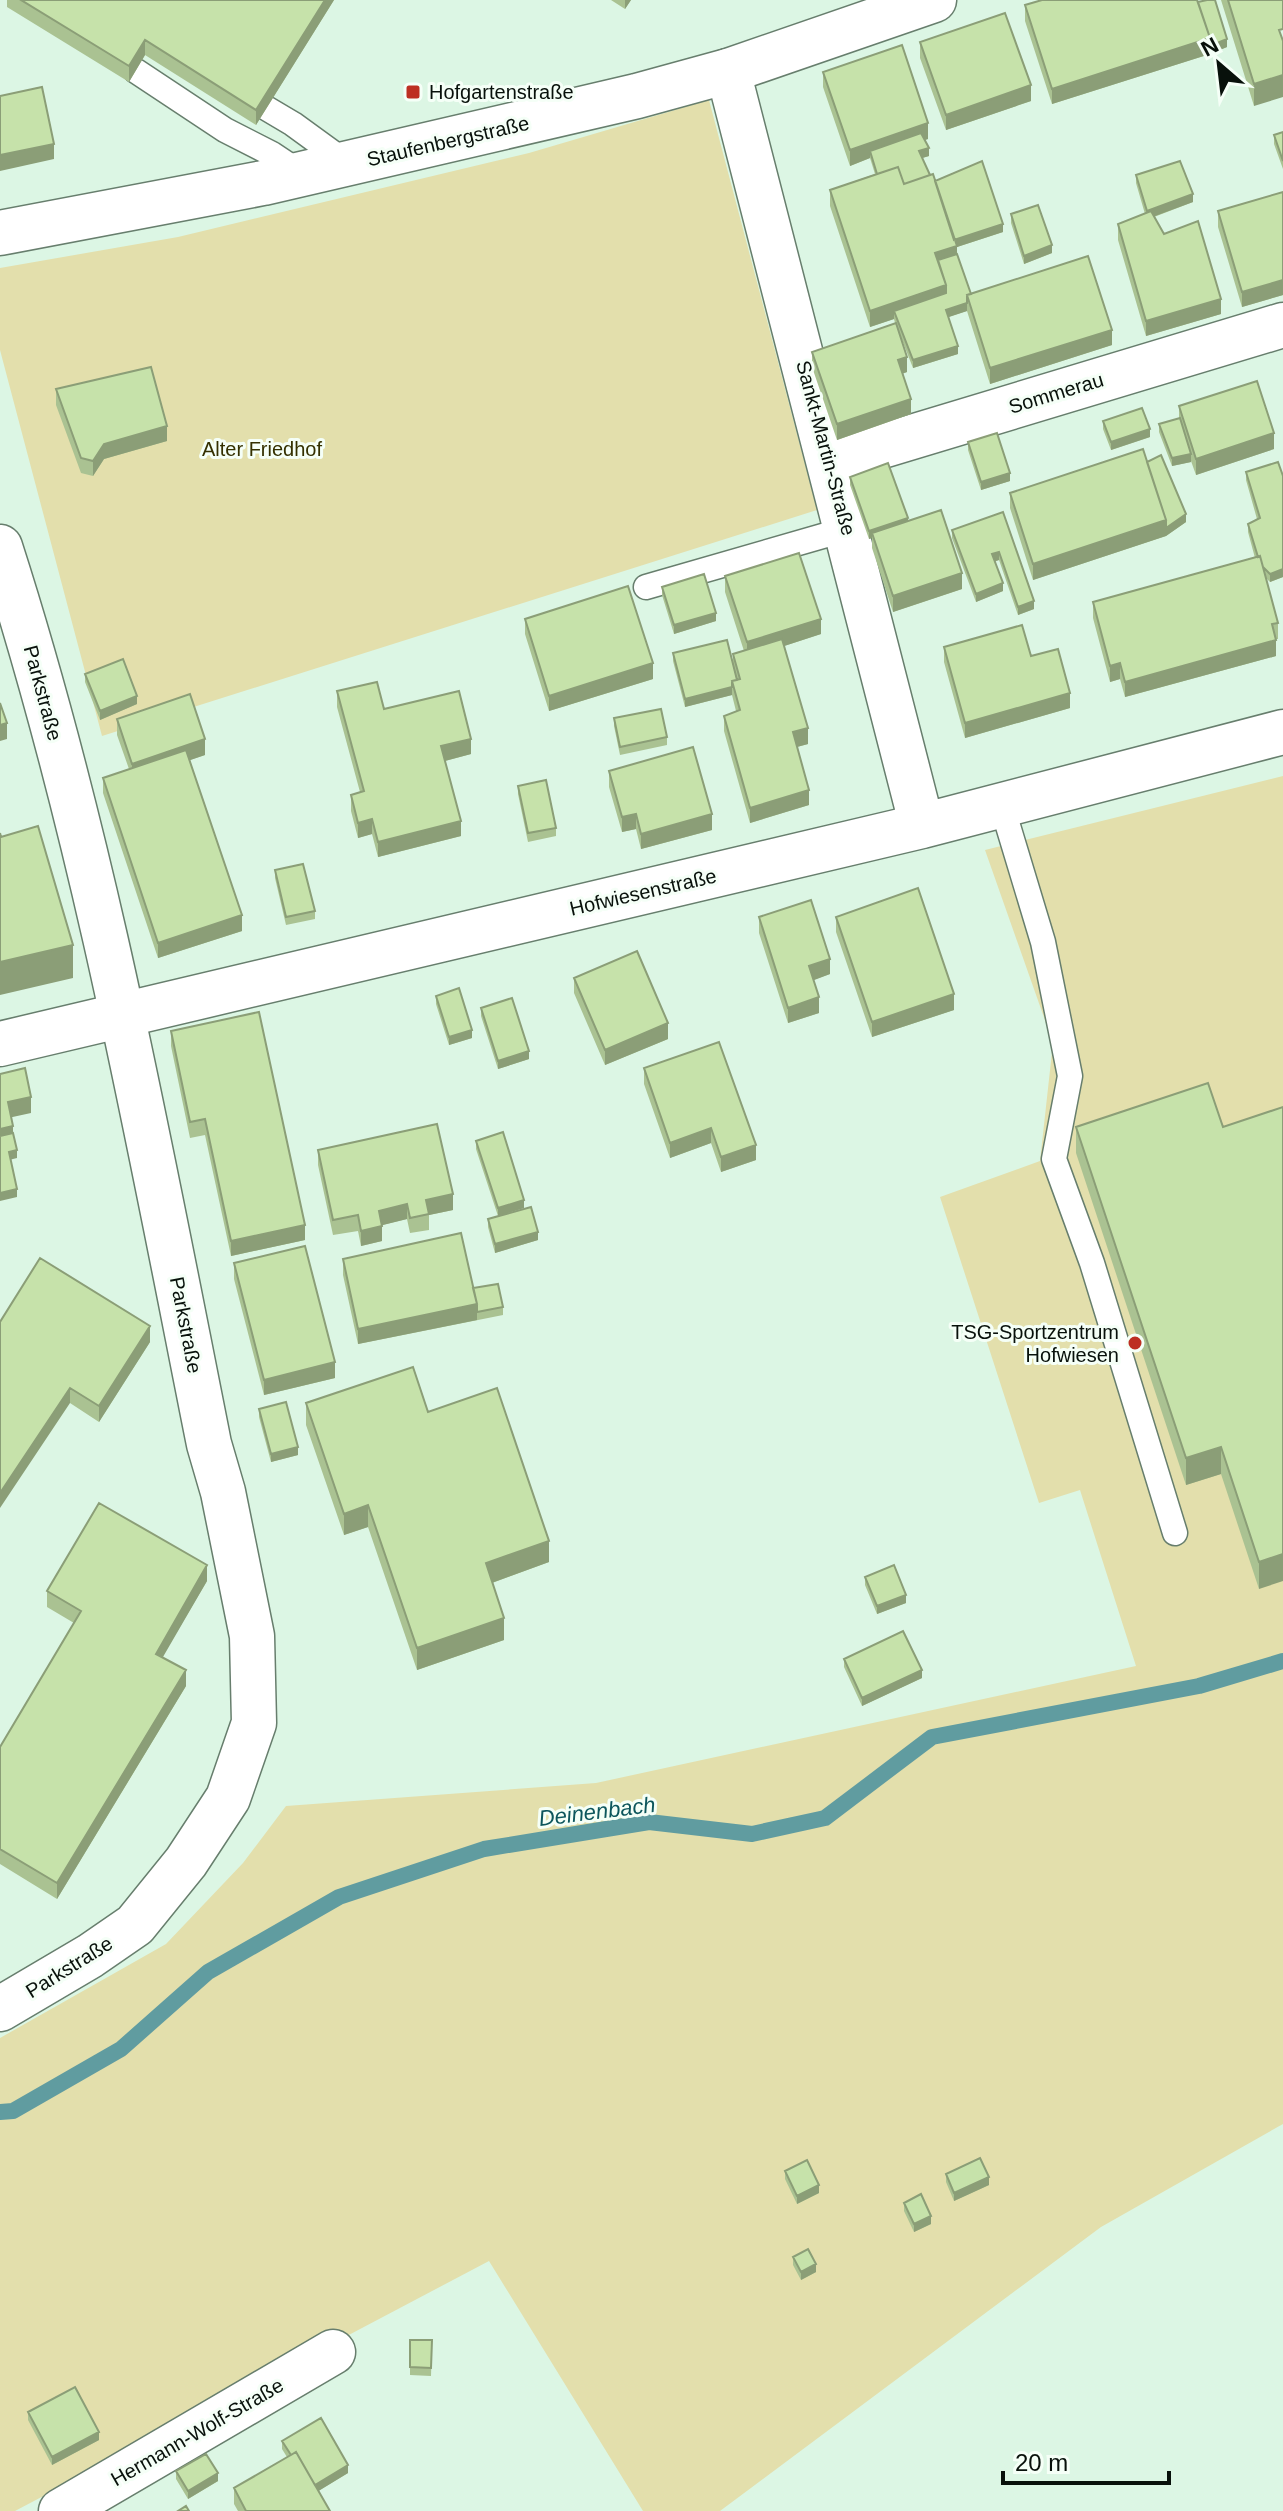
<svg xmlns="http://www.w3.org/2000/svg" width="1283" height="2511" font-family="Arial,sans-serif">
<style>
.green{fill:#e3dfac}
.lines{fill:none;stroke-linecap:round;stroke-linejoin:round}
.stream{stroke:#609ca0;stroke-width:16}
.service-casing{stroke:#677e6d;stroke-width:27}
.minor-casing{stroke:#677e6d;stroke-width:47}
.tertiary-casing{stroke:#677e6d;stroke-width:47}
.service{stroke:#fff;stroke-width:24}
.minor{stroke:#fff;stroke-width:44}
.tertiary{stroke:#fff;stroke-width:44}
.wall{fill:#aac292}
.shaded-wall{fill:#8b9e77}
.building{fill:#c6e2aa;stroke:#8b9e77;stroke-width:2}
.poi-dot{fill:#bd2f22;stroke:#f5fff7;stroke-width:3}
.labels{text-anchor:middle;stroke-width:6;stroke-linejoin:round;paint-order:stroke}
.poi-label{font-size:20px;fill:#08110b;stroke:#f5fff7;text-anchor:start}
.street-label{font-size:20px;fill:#08110b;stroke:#f5fff7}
.park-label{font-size:20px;fill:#343000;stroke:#f5fff7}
.water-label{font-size:22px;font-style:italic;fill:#0d565c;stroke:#f5fff7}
</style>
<rect width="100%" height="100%" fill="#dcf6e4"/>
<path class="green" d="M709 100 817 510 102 736 0 350V268L178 237 529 153Z
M1283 776V2124L1101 2227 720 2511H643L489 2261 15 2511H0V2038L166 1944 243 1863 286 1806 596 1783 1136 1666 1080 1490 1039 1503 940 1197 1040 1161 1053 1043 985 850Z"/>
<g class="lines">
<path class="stream" d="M0 2112 13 2111 121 2049 208 1972 339 1897 484 1849 649 1822 752 1834 825 1818 932 1737 1199 1686 1283 1661"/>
<defs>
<path id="service" d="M136 71 225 130 272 154 302 174
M266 108 293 124 348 164
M646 587 847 529
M1002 806 1043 942 1070 1076 1054 1159 1092 1263 1175 1533"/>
<path id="minor" d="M728 71 922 826
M829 462 1283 325
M0 547C94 839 149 1143 209 1444L223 1492 252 1636 254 1723 228 1798 186 1862 135 1925 90 1956 0 2009
M0 1044 922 826 1283 732
M61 2511 333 2352"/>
<path id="tertiary" d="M0 233 263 183 637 96 728 71 934 0"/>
</defs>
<use href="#service" class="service-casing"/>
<use href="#minor" class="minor-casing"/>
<use href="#tertiary" class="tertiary-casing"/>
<use href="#service" class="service"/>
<use href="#minor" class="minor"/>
<use href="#tertiary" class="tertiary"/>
</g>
<path class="wall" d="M7 0H334L256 125 145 55 129 82 7 7Z
M611 0H631L625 9Z
M1221 0H1283L1254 106Z
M1025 5 1227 47 1210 54 1052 104 1025 21Z
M920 42 1031 101 946 130 920 58Z
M823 72 928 139 924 140 929 156 922 158 930 175 935 181 1003 232 957 247V254L971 294 1112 345 990 384 967 311 948 317 958 354 913 368 902 340 907 372 902 374 911 414 837 440 812 367V352L895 323 894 319 870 327 830 206V190L875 174 870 158 850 166 823 87Z
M1283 132V169L1274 144V135Z
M1136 175 1193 202 1154 217 1164 234 1221 314 1146 336 1118 240V224L1145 214 1136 183Z
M1283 192V295L1242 307 1218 227V211Z
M1011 214 1052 253 1024 264 1011 223Z
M56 389 167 441 104 459 93 476 81 473 56 405Z
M1179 406 1274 449 1196 475 1191 461V462L1172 466 1159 432V424L1179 419Z
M1103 421 1150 437 1111 450 1103 429Z
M968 442 1010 481 981 490 968 450Z
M1147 462 1186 522 1166 536 1033 580 1010 508V493Z
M1246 472 1283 476V577L1270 582 1266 578 1278 623V639H1276V656L1125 697 1120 679 1110 682 1093 618V602L1255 558 1248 532V524L1257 519 1246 480Z
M850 477 908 521 962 589 893 612 872 548V538L869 539 850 485Z
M1003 512 1034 609 1018 615 999 560 994 562 1003 591 976 602 952 538V530Z
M725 576 821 634 784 646 808 744 797 747 809 805 750 823 724 731V716L736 711 732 695 685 707 673 661V653L733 665V654L744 651 725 592Z
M662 587 716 621 674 634 662 595Z
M525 619 653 679 549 711 525 634Z
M944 647 1031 656 1070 708 965 738 944 662Z
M85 674 137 704 100 720 85 682Z
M337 691 384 709 471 754 445 761 461 836 378 857 372 834 358 838 351 811V795L360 792 337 707Z
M614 718 667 737V745L620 755 614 726Z
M117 719 205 755 190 760 242 931 158 958 103 793V778L129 769 117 735Z
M609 771 712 830 641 849 636 829 622 832 609 787Z
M518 786 556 828V836L528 842 518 794Z
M275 870 315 911V919L286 925 275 878Z
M759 917 830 974 813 980 819 1013 788 1023 759 933Z
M836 917 954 1010 872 1037 836 932Z
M574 978 668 1039 605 1065 574 993Z
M436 996 472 1038 449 1045 436 1004Z
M481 1008 529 1059 498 1069 481 1016Z
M171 1031 305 1240 231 1256 205 1135 190 1138 171 1046Z
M644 1068 756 1160 721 1172 711 1143 670 1158 644 1084Z
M1283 1107 1259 1589 1221 1474 1186 1485 1076 1153V1127H1223Z
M476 1141 524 1208 501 1215 538 1240 495 1253 488 1227V1219L498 1216 476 1149Z
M318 1150 453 1210 429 1215V1230L410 1233 407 1219 382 1225V1241L361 1246 358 1231 333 1235 318 1165Z
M343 1259 473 1288 503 1307V1315L358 1344 343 1275Z
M234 1263 335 1378 264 1395 234 1279Z
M0 1322 150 1342 99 1422 70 1403Z
M306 1403 428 1412 549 1562 492 1583 504 1640 417 1670 368 1527 344 1535 306 1425Z
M259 1409 298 1455 271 1462 259 1417Z
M865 1577 906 1603 877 1614 865 1585Z
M207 1581 162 1657 186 1686 57 1899 0 1864V1747L74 1623 47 1607V1591Z
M844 1659 922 1678 862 1706 844 1667Z
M785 2171 819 2193 797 2204 785 2179Z
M946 2174 989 2185 954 2201 946 2182Z
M904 2203 931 2224 914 2232 904 2211Z
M793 2257 816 2272 801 2280 793 2265Z
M410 2340H432L431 2376 410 2375Z
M28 2412 99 2440 52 2465 28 2420Z
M282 2441 348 2473 318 2491 330 2511H238L234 2504V2488L287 2457 282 2449Z
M176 2471 218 2481 188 2499 176 2479Z"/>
<path class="shaded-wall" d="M325 0H334L256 125V110Z
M625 0H631L625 9Z
M1210 38V54L1052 104V89Z
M1227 39V47L1210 54V46Z
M145 40V55L129 82V66Z
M1283 75V97L1254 106V84Z
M1031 85V101L946 130V115Z
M928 123V139L872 158 870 151V158L850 166V150Z
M54 144V159L0 171V155Z
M929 148V156L919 159V151Z
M1193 194V202L1147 219V211Z
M1003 224V232L957 247V262L938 268 935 253 952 240Z
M1052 245V253L1024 264V256Z
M1283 280V295L1242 307V292Z
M946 285V301L894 311V319L870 327V311Z
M1221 299V314L1146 336V321Z
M967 303V311L946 318V310Z
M1112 330V345L990 384V368Z
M958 346V354L913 368V360Z
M907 357V372L898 375V360Z
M911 399V414L837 440V424Z
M167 426V441L104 459 93 476V461L104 444Z
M1150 429V437L1111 450V442Z
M1274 433V449L1196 475V459Z
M1191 454V462L1172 466V458Z
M1010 473V481L981 490V482Z
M1186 514V522L1166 536 1033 580V564Z
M908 518V526L872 533V538L869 539V531Z
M999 552V560L992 562V554Z
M1283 569V577L1270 582V574Z
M962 573V589L893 612V596Z
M1003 583V591L976 602V594Z
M1034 601V609L1018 615V607Z
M716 613V621L674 634V625Z
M821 619V634L747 658V642Z
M1276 640V656L1125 697V682Z
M653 663V679L549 711V696Z
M1120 663V679L1110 682V666Z
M732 687V695L685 707V699Z
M1070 693V708L965 738V723Z
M137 696V704L100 720V711Z
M7 723V739L0 741V725Z
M808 728V744L793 748V732Z
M205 739V755L132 780V764Z
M471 739V754L441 762V746Z
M809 790V805L750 823V808Z
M636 814V829L622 832V817Z
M712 814V830L641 849V834Z
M372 819V834L358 838V823Z
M461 821V836L378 857V842Z
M242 915V931L158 958V943Z
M73 945V978L0 995V962Z
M830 959V974L809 982V966Z
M954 994V1010L872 1037V1022Z
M819 997V1013L788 1023V1008Z
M668 1023V1039L605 1065V1050Z
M472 1030V1038L449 1045V1037Z
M529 1051V1059L498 1069V1061Z
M31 1097V1113L8 1118V1102Z
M13 1126V1141L0 1144V1129Z
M711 1128V1143L670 1158V1143Z
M756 1145V1160L721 1172V1157Z
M17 1150V1158L9 1160V1152Z
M17 1189V1197L0 1201V1193Z
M453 1194V1210L429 1215 426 1200Z
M524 1200V1208L498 1216V1208Z
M407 1204V1219L379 1226V1211Z
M305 1225V1240L231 1256V1241Z
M382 1226V1241L361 1246V1231Z
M538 1232V1240L495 1253V1244Z
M477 1304V1320L358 1344V1329Z
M150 1326V1342L99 1422V1406Z
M335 1362V1378L264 1395V1380Z
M70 1388V1403L0 1508V1493Z
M298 1447V1455L271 1462V1454Z
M1221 1447V1474L1186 1485V1458Z
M368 1505V1527L344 1535V1514Z
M549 1541V1562L486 1585V1563Z
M1283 1554V1581L1259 1589V1562Z
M207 1565V1581L156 1669V1654Z
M906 1595V1603L877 1614V1606Z
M504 1618V1640L417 1670V1648Z
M186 1670V1686L57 1899V1883Z
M922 1670V1678L862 1706V1698Z
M989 2177V2185L954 2201V2193Z
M819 2185V2193L797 2204V2196Z
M931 2216V2224L914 2232V2224Z
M816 2264V2272L801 2280V2272Z
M99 2432V2440L52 2465V2457Z
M348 2465V2473L312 2495V2487Z
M218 2473V2481L188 2499V2491Z"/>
<path class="building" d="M21 0H325L256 110 145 40 129 66Z
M1042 0H1197L1210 38 1052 89 1025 5Z
M1207 0H1215L1227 39 1210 46V38L1198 2Z
M1228 0H1283V29L1279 30 1283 41V75L1254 84Z
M1005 13 1031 85 946 115 920 42Z
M902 45 928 123 850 150 823 72Z
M42 87 54 144 0 155V96Z
M1283 132V161L1274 135Z
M921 133 929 148 919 151 930 175 904 184 898 167 877 174 870 151Z
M982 161 1003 224 954 240 935 181Z
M1180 161 1193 194 1147 211 1136 175Z
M898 167 904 184 933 174 957 246 935 253 946 285 870 311 830 190Z
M1283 192V280L1242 292 1218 211Z
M1038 205 1052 245 1024 256 1011 214Z
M1151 211 1164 234 1198 221 1221 299 1146 321 1118 224Z
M957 254 971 294 967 295V303L946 310 958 346 913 360 894 311 946 293V285L938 260Z
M1088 256 1112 330 990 368 967 295Z
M896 323 907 357 898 360 911 399 837 424 812 352Z
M151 367 167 426 104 444 93 461 81 458 56 389Z
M1257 381 1274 433 1196 459 1179 406Z
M1142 408 1150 429 1111 442 1103 421Z
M1180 418 1191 454 1172 458 1159 424Z
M997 433 1010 473 981 482 968 442Z
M1143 449 1166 520 1033 564 1010 493Z
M1161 455 1186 514 1166 528V520L1147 462Z
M1278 462 1283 476V569L1270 574 1263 567 1260 556 1258 557 1248 524 1260 518 1246 472Z
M888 463 908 518 869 531 850 477Z
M941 510 962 573 893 596 872 533Z
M1003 512 1034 601 1018 607 999 552 992 554 1003 583 976 594 952 530Z
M799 553 821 619 747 642 725 576Z
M1260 556 1278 623 1272 624 1276 640 1125 682 1120 663 1110 666 1093 602Z
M704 574 716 613 674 625 662 587Z
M628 586 653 663 549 696 525 619Z
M1022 625 1031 656 1058 649 1070 693 965 723 944 647Z
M782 639 808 728 793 732 809 790 750 808 724 716 740 710 732 681 740 679 733 654Z
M727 640 737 680 732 681V687L685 699 673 653Z
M123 659 137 696 100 711 85 674Z
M377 682 384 709 459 691 471 739 441 746 461 821 378 842 372 819 358 823 351 795 364 791 337 691Z
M190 694 205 739 132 764 117 719Z
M0 703 7 723 0 725Z
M661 709 667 737 620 747 614 718Z
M693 747 712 814 641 834 636 814 622 817 609 771Z
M186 750 242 915 158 943 103 778Z
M546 780 556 828 528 833 518 786Z
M38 826 73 945 0 962V833L1 837Z
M303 864 315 911 286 917 275 870Z
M918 888 954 994 872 1022 836 917Z
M811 900 830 959 809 966 819 997 788 1008 759 917Z
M637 951 668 1023 605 1050 574 978Z
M459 988 472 1030 449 1037 436 996Z
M512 998 529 1051 498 1061 481 1008Z
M259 1012 305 1225 231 1241 205 1119 190 1122 171 1031Z
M719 1042 756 1145 721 1157 711 1128 670 1143 644 1068Z
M25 1068 31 1097 8 1102 13 1126 0 1129V1074Z
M1208 1083 1223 1127 1283 1107V1554L1259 1562 1221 1447 1186 1458 1076 1127Z
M437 1124 453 1194 426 1200 429 1214 410 1218 407 1204 379 1211 382 1226 361 1231 358 1215 333 1220 318 1150Z
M503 1132 524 1200 498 1208 476 1141Z
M13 1133 17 1150 9 1152 17 1189 0 1193V1136Z
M531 1207 538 1232 495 1244 488 1219Z
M461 1233 477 1304 358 1329 343 1259Z
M305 1246 335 1362 264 1380 234 1263Z
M40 1258 150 1326 99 1406 70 1388 0 1493V1322Z
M498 1284 503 1307 477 1312V1304L473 1288Z
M413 1367 428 1412 497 1388 549 1541 486 1563 504 1618 417 1648 368 1505 344 1514 306 1403Z
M286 1402 298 1447 271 1454 259 1409Z
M99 1503 207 1565 156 1654 186 1670 57 1883 0 1849V1747L81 1611 47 1591Z
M894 1565 906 1595 877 1606 865 1577Z
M903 1631 922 1670 862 1698 844 1659Z
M980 2158 989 2177 954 2193 946 2174Z
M807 2160 819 2185 797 2196 785 2171Z
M921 2194 931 2216 914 2224 904 2203Z
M808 2249 816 2264 801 2272 793 2257Z
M410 2340H432L431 2368 410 2367Z
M75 2387 99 2432 52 2457 28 2412Z
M321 2418 348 2465 315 2485 296 2452 291 2455 282 2441Z
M296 2452 330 2511H246L234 2488Z
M206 2454 218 2473 188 2491 176 2471Z
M186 2506 189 2511H178Z"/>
<g class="poi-dot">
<rect x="405" y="84" width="16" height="16" rx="4"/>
<circle cx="1135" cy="1343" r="8"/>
</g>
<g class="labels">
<g class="poi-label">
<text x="429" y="99">Hofgartenstraße</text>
<text x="1119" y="1339" text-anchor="end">TSG-Sportzentrum<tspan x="1119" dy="23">Hofwiesen</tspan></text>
</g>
<g class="street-label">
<text transform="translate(448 141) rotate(-13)" y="7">Staufenbergstraße</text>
<text transform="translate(1056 393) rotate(-17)" y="7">Sommerau</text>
<text transform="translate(826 448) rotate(75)" y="7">Sankt-Martin-Straße</text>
<text transform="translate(43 693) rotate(75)" y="7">Parkstraße</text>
<text transform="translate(643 892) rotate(-13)" y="7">Hofwiesenstraße</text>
<text transform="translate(186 1325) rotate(79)" y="7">Parkstraße</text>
<text transform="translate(69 1967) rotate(-32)" y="7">Parkstraße</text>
<text transform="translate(197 2432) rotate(-30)" y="7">Hermann-Wolf-Straße</text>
</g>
<g class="park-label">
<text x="262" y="456">Alter Friedhof</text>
</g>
<g class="water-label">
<text transform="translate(597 1811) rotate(-7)" y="8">Deinenbach</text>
</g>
</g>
<g transform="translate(1219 64) rotate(332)" stroke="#f5fff7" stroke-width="6" paint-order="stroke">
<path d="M0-6L14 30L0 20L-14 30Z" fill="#08110b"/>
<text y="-12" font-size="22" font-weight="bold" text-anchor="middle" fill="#08110b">N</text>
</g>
<path d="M1003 2471v12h166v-12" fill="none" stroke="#08110b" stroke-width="4"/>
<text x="1015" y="2471" font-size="24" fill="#08110b" stroke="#f5fff7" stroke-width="6" paint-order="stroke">20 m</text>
</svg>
